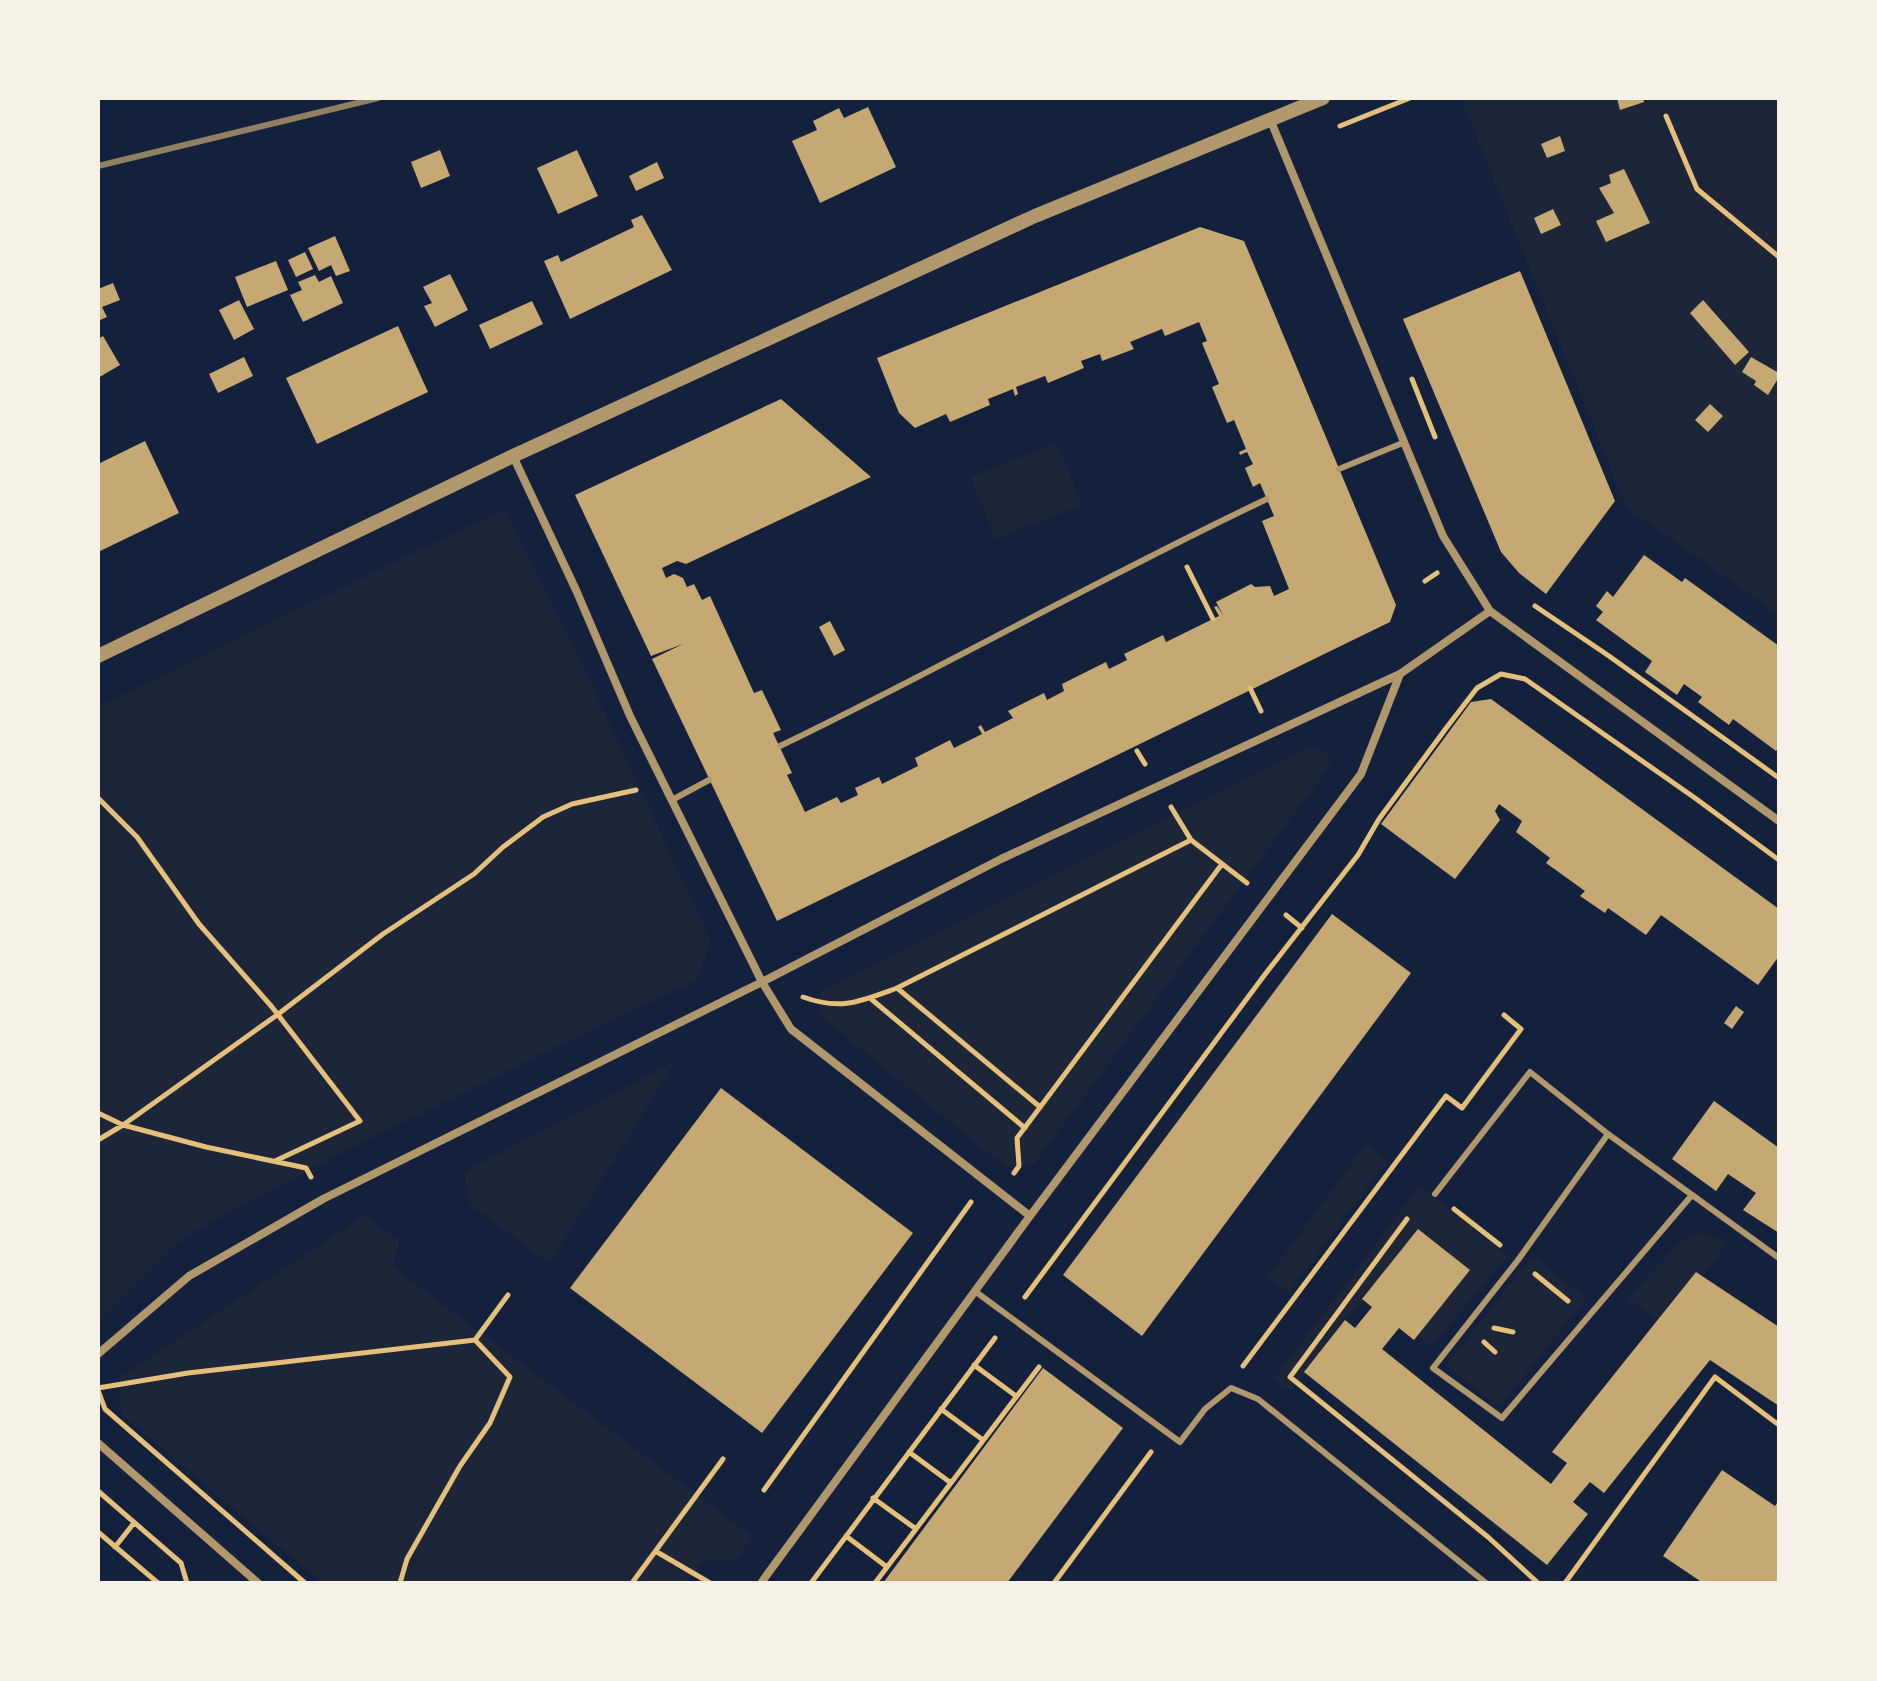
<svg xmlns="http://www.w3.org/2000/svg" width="1877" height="1681" font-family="Karla,sans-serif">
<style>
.green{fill:#1d2539}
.building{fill:#c6a872}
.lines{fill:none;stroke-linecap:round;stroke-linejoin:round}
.path{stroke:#e5c07b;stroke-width:5}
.service{stroke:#b1986c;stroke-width:6}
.minor{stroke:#b1986c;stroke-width:8}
.tertiary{stroke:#b1986c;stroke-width:14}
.rail{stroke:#918062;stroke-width:6}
</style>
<rect width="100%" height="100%" fill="#14213d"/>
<path class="green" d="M1468 98H1779V615L1626 507 1462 101Z
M1057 443 1082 505 995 539 971 477Z
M504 509 577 653 711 941 697 980 531 1059 347 1150 185 1236 98 1322V707Z
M1311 746 1327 753 1329 767 1034 1164 1006 1167 819 1015 821 991Z
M676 1061 550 1263 470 1205 464 1172Z
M1366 1144 1388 1160 1289 1292 1268 1277Z
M1419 1186 1508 1256 1431 1347 1418 1335 1470 1270 1418 1229 1291 1391 1274 1379Z
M365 1215 399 1241 393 1267 753 1537 736 1560 703 1561 687 1583H322L121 1414 119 1378Z
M1703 1232 1727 1244 1704 1275 1696 1271 1658 1320 1627 1299 1683 1239Z
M1533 1256 1586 1299 1499 1407 1446 1365Z"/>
<path class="building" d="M1617 98H1643L1644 102 1620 110Z
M868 107 896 167 820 203 792 141 817 130 813 121 839 108 844 118Z
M1560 136 1565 151 1547 158 1541 144Z
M440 150 450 176 421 188 411 162Z
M577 150 598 196 558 214 537 168Z
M657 162 664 178 636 191 629 176Z
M1624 169 1650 223 1606 242 1596 221 1614 213 1599 188 1611 183 1609 175Z
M1553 209 1561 225 1541 234 1534 218Z
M642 215 672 270 570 319 544 261 558 255 561 262 634 227 631 220Z
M1200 227 1244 241 1396 605 1390 622 777 921 652 659 683 644 651 656 575 495 781 399 871 477 686 564 677 561 662 568 666 578 674 574 683 578 687 587 694 584 702 600 710 596 754 693 762 690 781 730 773 733 792 773 787 775 805 812 837 797 841 803 858 795 855 788 879 777 882 784 918 766 915 758 950 740 954 748 982 734 978 727 981 725 985 732 1013 718 1008 711 1044 693 1047 700 1064 691 1062 684 1106 662 1109 669 1127 660 1124 654 1163 635 1166 642 1219 616 1214 607 1217 606 1223 615 1216 602 1251 584 1255 587 1270 586 1274 596 1289 589 1262 521 1274 516 1260 483 1253 487 1245 468 1253 464 1247 452 1240 455 1239 452 1246 449 1234 420 1227 423 1212 387 1219 384 1202 343 1207 341 1199 322 1165 336 1162 329 1130 342 1134 349 1102 361 1100 354 1081 361 1084 368 1048 383 1045 376 1016 387 1018 394 1015 396 1013 389 988 399 990 405 950 422 946 414 915 428 899 413 877 358Z
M335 236 350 271 336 276 331 265 319 271 308 248Z
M305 252 313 269 296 277 288 260Z
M276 261 288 290 247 307 235 277Z
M1520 271 1615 501 1546 594 1519 573 1501 552 1403 319Z
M450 274 468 310 435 327 424 306 432 303 423 287Z
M315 275 319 282 331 276 343 303 303 322 290 295 302 290 298 282Z
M113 283 120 300 102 307 107 317 98 321V289Z
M239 300 254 329 234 340 219 310Z
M1703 300 1749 352 1735 365 1690 313Z
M532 301 543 324 490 349 479 325Z
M398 326 428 392 317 444 286 378Z
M103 336 120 365 98 378V339Z
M244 357 253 376 218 393 209 374Z
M1751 357 1779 373V377L1768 395 1754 385 1756 381 1742 372Z
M1710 404 1723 416 1708 432 1695 420Z
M145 441 179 513 98 552V464Z
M1644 555 1682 582 1685 578 1779 646V747L1776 751 1733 719 1729 725 1698 702 1702 697 1684 684 1677 695 1645 672 1652 661 1596 620 1603 612 1596 606 1607 591 1613 597Z
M830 621 845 650 834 656 819 627Z
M1491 699 1779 909V956L1758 985 1661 915 1646 935 1608 908 1605 913 1580 896 1585 891 1546 863 1550 858 1516 832 1522 821 1499 804 1495 811 1500 820 1455 879 1381 824 1471 702Z
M1332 914 1411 973 1142 1336 1063 1275Z
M1736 1006 1744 1012 1732 1029 1724 1023Z
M721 1088 913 1233 762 1433 570 1288Z
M1714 1101 1779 1148V1233L1743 1210 1756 1193 1728 1174 1716 1191 1672 1159Z
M1418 1229 1470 1270 1414 1340 1399 1328 1382 1349 1551 1484 1567 1463 1552 1452 1696 1272 1779 1327V1406L1710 1360 1604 1493 1590 1482 1573 1502 1588 1514 1547 1565 1304 1372 1345 1320 1355 1328 1372 1307 1362 1299Z
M1043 1368 1123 1428 1007 1583H883Z
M1722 1470 1775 1506 1779 1500V1583H1703L1663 1556Z"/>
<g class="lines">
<path class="path" d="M1666 116 1697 189 1779 257
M1340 126 1410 98
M1412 379 1435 437
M1187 567 1213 619
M1425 581 1437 573
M1535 606 1609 656 1779 778
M1250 688 1261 711
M1137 751 1145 764
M98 798 137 837 199 924 272 1007 360 1121 275 1161
M1171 807 1191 840 1247 883
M1286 915 1302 928
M897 988 1040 1107
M803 997C841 1011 861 1001 897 988L1191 840
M870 998 1025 1128
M98 1113 123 1125 277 1015 383 934 474 874 503 847 543 817 572 804 636 790
M98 1140 123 1125 206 1147 306 1168 311 1177
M1014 1173 1019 1166 1017 1138 1222 864
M1454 1209 1500 1245
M1407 1219 1290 1377 1488 1537 1538 1583
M1535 1274 1568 1301
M1025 1297 1263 977 1358 855 1379 819 1447 727 1477 688 1501 674 1525 679 1695 798 1779 860
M1494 1328 1513 1332
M1484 1342 1495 1352
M974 1365 1016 1396
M1243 1366 1446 1096 1462 1108 1521 1029 1504 1015
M98 1388 188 1373 475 1340 508 1295
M98 1390 105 1409 305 1583
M941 1409 983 1440
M909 1452 951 1483
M764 1490 971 1202
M98 1491 181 1563 187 1583
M873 1498 916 1529
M98 1532 158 1583
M846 1536 887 1567
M115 1547 134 1523
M657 1552 710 1583
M400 1583 407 1559 460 1466 490 1423 510 1377 475 1340
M632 1583 723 1459
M811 1583 995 1338
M875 1583 1039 1367
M1054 1583 1151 1452
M1565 1583 1715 1377 1779 1425"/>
<path class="service" d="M1339 469 1405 442
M780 746C944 667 1102 577 1267 499
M672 800 709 780
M1608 1134 1518 1260 1433 1368 1502 1418 1692 1195
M1435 1194 1530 1072 1608 1134 1779 1258
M976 1292 1180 1442 1205 1409 1231 1388 1258 1399 1486 1583"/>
<path class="minor" d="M1270 119 1443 536 1490 611 1779 821
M513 456 576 590 630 716 762 982 791 1029 1030 1216
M98 1354 189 1276 323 1199 762 982 1001 859 1400 674 1490 611
M98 1443 258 1583
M761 1583 1030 1216 1361 774 1400 674"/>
<path class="tertiary" d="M98 656 513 456 1035 216 1323 98"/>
<path class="rail" d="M98 166 378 98"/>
</g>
<rect width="1877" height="1681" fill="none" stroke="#f6f1e7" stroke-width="200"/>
</svg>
